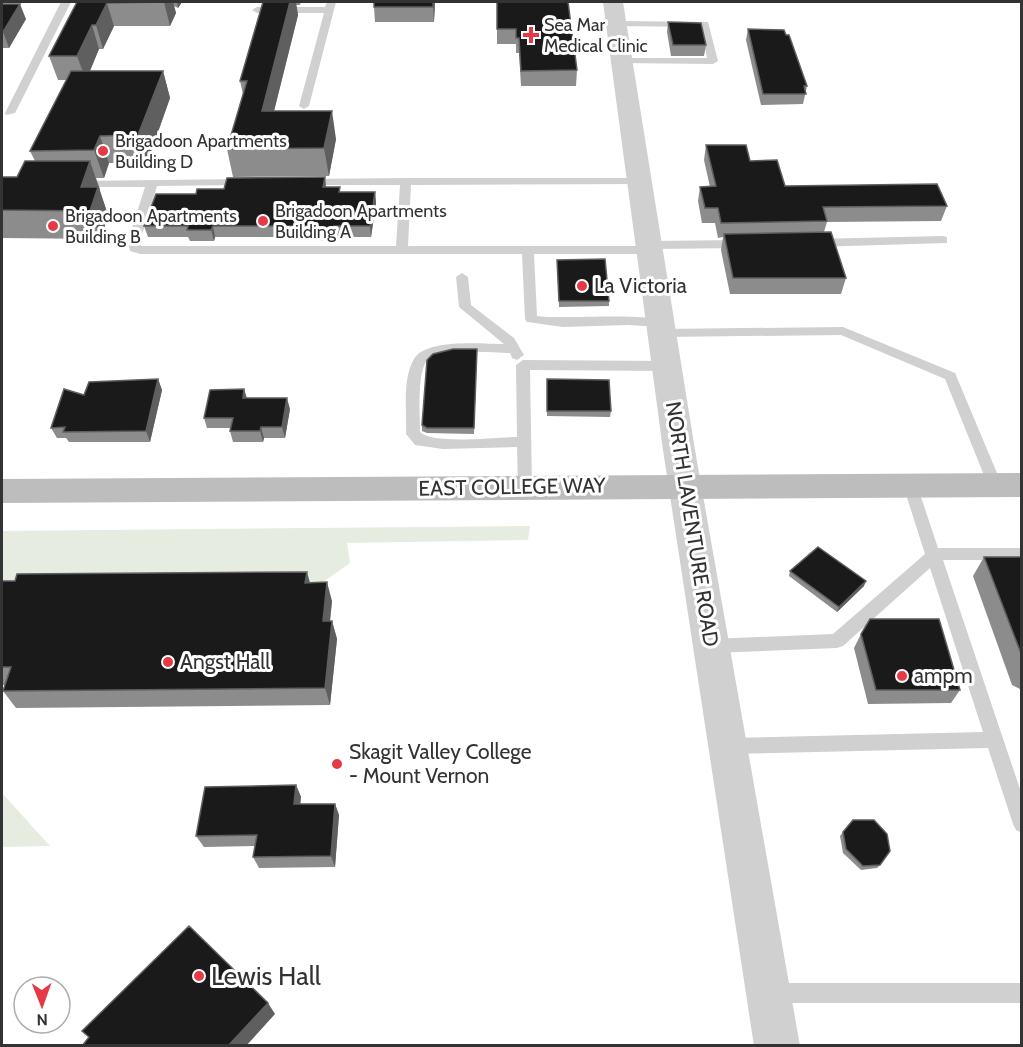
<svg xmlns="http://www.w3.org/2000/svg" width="1023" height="1047" font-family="Cabin,sans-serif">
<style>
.green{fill:#e6ecdf}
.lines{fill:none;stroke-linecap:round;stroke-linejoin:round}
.service{fill:#d0d0d0;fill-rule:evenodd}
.tertiary{fill:#d0d0d0;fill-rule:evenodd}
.secondary{fill:#bdbdbd;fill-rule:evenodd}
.wall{fill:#8c8c8c}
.shaded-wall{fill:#5f5f5f}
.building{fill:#1a1a1a;stroke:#5f5f5f;stroke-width:1.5}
.poi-dot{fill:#e63946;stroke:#fff;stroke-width:2}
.labels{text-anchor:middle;stroke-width:6;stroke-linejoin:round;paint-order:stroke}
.far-poi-label{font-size:18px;fill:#333;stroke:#fff;text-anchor:start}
.poi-label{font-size:21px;fill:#333;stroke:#fff;text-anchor:start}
.street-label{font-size:21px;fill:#333;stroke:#fff}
.near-poi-label{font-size:26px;fill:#333;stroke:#fff;text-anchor:start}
</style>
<rect width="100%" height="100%" fill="#fff"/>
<path class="green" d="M530 526 528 540 347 543 350 563 312 590 2 583V531Z
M2 793 50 846 2 847Z"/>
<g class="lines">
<path class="service" d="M61 2H71L15 113 6 115 5 113Z
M327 2H336L309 106 304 109 299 106 324 13H257L252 10 257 7H325Z
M616 21 708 22 718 61 713 64 619 63V59L622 58H707L701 27 613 26 611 24Z
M406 178H640L646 181 640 184 411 185 408 246H644L645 242 649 241 742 240 748 244 742 248 654 249 653 253 649 254H534L537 316C561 320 656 311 666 323L660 327 628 325 563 327 527 322 525 319 522 254H140L130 251 128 241 145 187H79L73 184 79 181 244 179 250 182 244 185 157 186 140 241 141 246H396L400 185H304L298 182 304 179Z
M943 236 947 237V243L814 247 808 243 814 239Z
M462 273 468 277 471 305 514 338 524 355 517 360 512 358 510 353C492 353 437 347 426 362 417 375 420 416 420 432 433 445 498 437 517 437L516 365 523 360 666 361 673 366 666 371 530 370 532 487 525 493 520 491 518 487 517 447 443 449 415 445 406 434C407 412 402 379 414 359 426 338 483 344 504 344L459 307 456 277Z
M843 327 955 373 1002 485 1000 489 995 491 988 485 945 379 841 335 662 337 656 333 662 329Z
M910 479 917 485 938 548H1022V560H943L1022 795V833L1016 830 1013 824 988 748 728 754 722 752 719 746 722 740 728 738 983 732 930 568 843 646 837 648 712 653 706 651 704 646 706 641 712 639 833 634 925 554 903 485Z
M773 983H1022V1003H773L766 1000 763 993 766 986Z"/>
<path class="tertiary" d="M603 2H623L695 450 800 1046H754L663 450Z"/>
<path class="secondary" d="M1022 473V497L2 503V479Z"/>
</g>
<path class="wall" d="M77 2H182L178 8 174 6 176 13 170 26H114L103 49H99L90 71H163L170 98 147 163H109L104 178H96L100 189V191L108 215 101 239 2 238V177H17L35 161 30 151 66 80H58L49 56Z
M263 2H301L300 5H296L298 15 274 111 336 139 329 176 233 177 227 149 243 94 240 81Z
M435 2 434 22H375L374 7Z
M497 2 577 70 576 86H521L519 53H516V44H497Z
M2 4 26 19 9 48H2Z
M668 22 706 45 704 56H671L667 32Z
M748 29 807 86 803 104 761 105 746 40Z
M706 145 750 161 785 186 947 206 941 221 827 222 824 232 846 278 841 294H730L721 250 723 237 718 238 715 223H702L698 201 700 187H710L704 160Z
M325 177 326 187 341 192H375L376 203 371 237H336V241L313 240 312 237H215L214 241H190L188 237H148L144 226 196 194 224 189Z
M557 260 609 301V306L559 307Z
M477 349 474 434 427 433 422 431V425Z
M158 379 162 390 150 442H69L66 438H57L51 428 84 395Z
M547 379 611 411 610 417 547 416Z
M244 389 247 398 290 409 285 438H264L263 442H233L230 431 231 428H207L204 418Z
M984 557H1022V690L1012 685 973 576Z
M790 571 864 586 837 612 789 576Z
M2 581 310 583 332 601 330 621H332L337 639 330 705 16 708 3 691 5 685H2Z
M861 634 960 690 951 703 868 704 854 648Z
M296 785 301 797 300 804H335L339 815 335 867 259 868 253 857 255 846 204 847 196 836Z
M843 832 880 865 877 868 861 870 843 853 840 836Z"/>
<path class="shaded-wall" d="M164 2H173L176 13 170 26Z
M177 2H182L178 8Z
M290 2H296L298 15 267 139 262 111Z
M433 2H435L434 22 433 7Z
M107 3 114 26 103 49 96 25Z
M20 4 26 19 9 48 3 32Z
M92 25 99 49 86 80 77 56Z
M163 71 170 98 147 163 138 135Z
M332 111 336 139 329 176 324 148Z
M100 136 109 163 104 178 94 150Z
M90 161 108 215 101 239 81 187Z
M325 177 326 188 323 187Z
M375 192 376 203 371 237 370 226Z
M213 226 215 237 214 241 211 230Z
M158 379 162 390 150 442 146 431Z
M244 389 247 400 243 398Z
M287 398 290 409 285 438 282 427Z
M261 427 264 438 263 442 260 431Z
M307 572 312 590 305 583Z
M866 581 864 586 837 612 839 607Z
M327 582 332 601 328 639 323 621Z
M332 621 337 639 330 705 325 688Z
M296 785 301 797 299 816 294 804Z
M335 804 339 815 335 867 331 856Z
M268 1003 275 1014 246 1046H228Z"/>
<path class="building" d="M77 2H164L107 3 96 25H92L77 56H49Z
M263 2H290L262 111H332L324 148 227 149 247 81H240Z
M374 2H433V7H374Z
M497 2H568L577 70 521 71 519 38H516V29H497Z
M2 4H20L3 32H2Z
M668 22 701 23 706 45H673Z
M748 29 784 30 786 35H789L807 86H804L806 94H763Z
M71 71H163L138 135 100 136 94 150 30 151Z
M706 145H746L750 161 777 160 785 186 937 184 947 206 823 207 827 221 721 223 718 208H705L700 187 716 186Z
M25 161H90L81 187H98L90 211 2 210V177H17Z
M325 177 323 187H340L339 192H375L370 226H334V230H311L312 226H213L211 230H187L188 226H144L156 194H196L197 189H224L227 178Z
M831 232 846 278H733L724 234Z
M605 259 609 301H559L557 260Z
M453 349H477L474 428H427L422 425 427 360 433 354Z
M158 379 146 431 63 432 65 427 51 428 64 389 84 395 89 382Z
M547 379 609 380 611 411H547Z
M244 389 243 398H287L282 427H261L260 431H230L233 418H204L210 390Z
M818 547 866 581 839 607 790 571Z
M984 557H1022V656Z
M307 572 305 583 327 582 323 621H332L325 688 3 691 11 667H2V581H15L17 574Z
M870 619H939L960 690H876L861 634Z
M296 785 294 804H335L331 856 253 857 257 835 196 836 205 787Z
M853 820H874L887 834 890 851 880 865 863 866 846 849 843 832Z
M189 926 268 1003 228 1046H82L89 1037 82 1031Z"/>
<g class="poi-dot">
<path d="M528 26h6v6h6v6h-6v6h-6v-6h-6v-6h6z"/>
<circle cx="103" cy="151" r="6"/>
<circle cx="263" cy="221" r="6"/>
<circle cx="53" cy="226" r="6"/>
<circle cx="582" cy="286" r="6"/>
<circle cx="168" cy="662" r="6"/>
<circle cx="902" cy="676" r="6"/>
<circle cx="337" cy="764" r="6"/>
<circle cx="199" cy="976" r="6"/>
</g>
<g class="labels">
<g class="far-poi-label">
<text x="544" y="31">Sea Mar<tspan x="544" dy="21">Medical Clinic</tspan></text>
<text x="115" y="147">Brigadoon Apartments<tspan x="115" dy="21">Building D</tspan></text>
<text x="275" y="217">Brigadoon Apartments<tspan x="275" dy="21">Building A</tspan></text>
<text x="65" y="222">Brigadoon Apartments<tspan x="65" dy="21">Building B</tspan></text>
</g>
<g class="poi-label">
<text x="594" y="293">La Victoria</text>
<text x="180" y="669">Angst Hall</text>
<text x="914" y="683">ampm</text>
<text x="349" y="759">Skagit Valley College<tspan x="349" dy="24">- Mount Vernon</tspan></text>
</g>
<g class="street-label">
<text transform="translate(512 487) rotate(-1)" y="7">EAST COLLEGE WAY</text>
<text transform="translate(692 524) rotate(81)" y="7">NORTH LAVENTURE ROAD</text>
</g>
<g class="near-poi-label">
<text x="211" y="985">Lewis Hall</text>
</g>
</g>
<rect width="1023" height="1047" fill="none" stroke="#333333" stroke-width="6"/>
<g transform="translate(42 1005) rotate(179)"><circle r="28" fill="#ffffff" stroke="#adadad" stroke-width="1.5"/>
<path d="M0-4.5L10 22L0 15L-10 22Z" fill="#e63946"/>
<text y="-9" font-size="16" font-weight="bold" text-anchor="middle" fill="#333333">N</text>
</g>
</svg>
